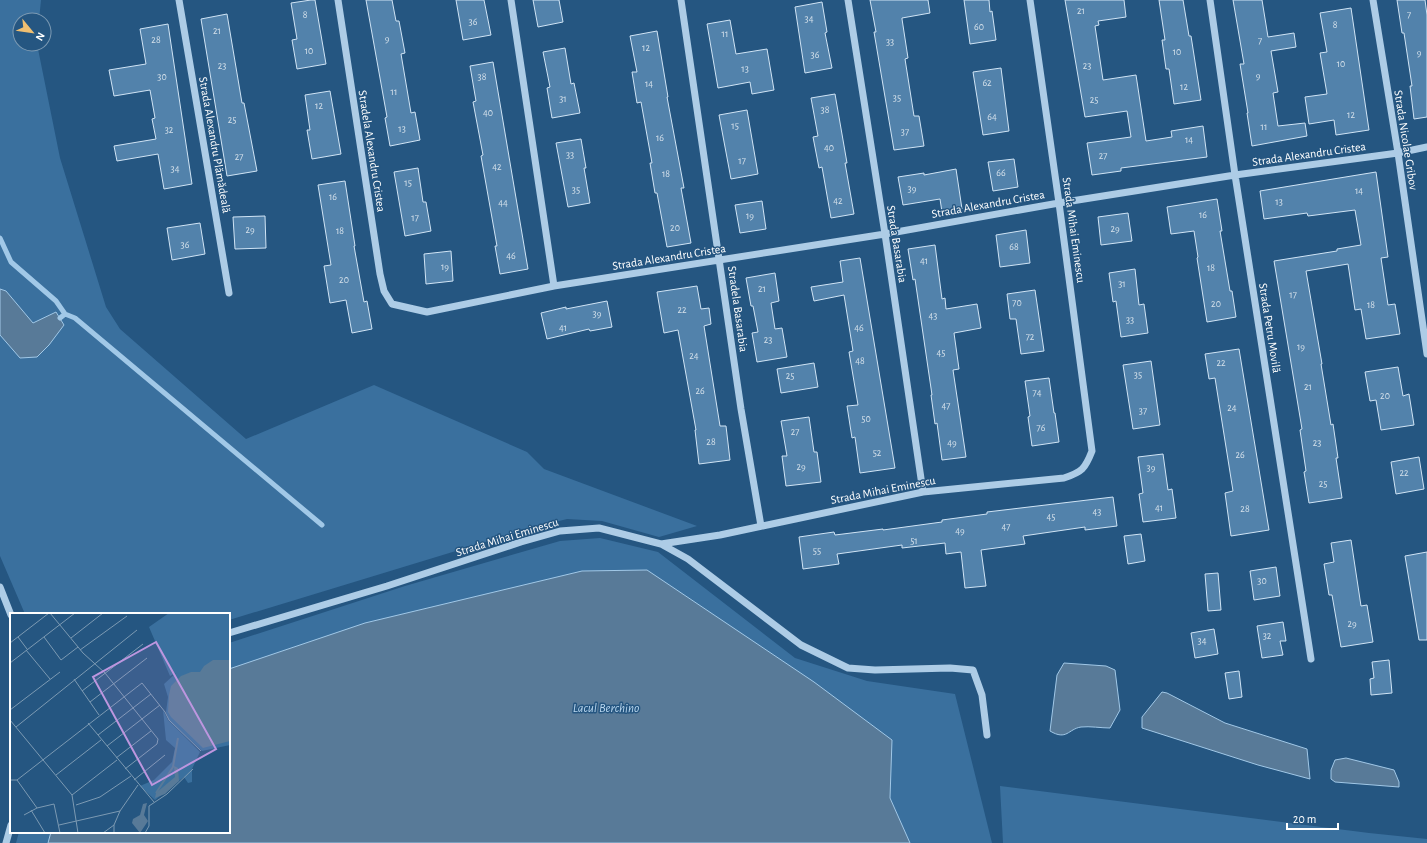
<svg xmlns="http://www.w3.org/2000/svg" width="1427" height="843" font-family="'Alegreya Sans',sans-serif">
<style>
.green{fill:#3a709e}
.water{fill:#587a98;stroke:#a1c8e7}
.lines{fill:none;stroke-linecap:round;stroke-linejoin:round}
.stream{stroke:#a1c8e7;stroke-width:5}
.building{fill:#5282ab;stroke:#d0e4f5}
.minor{stroke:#adcce6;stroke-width:7}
.labels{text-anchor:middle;stroke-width:3;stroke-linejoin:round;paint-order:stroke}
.number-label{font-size:10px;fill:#d4e0ea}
.street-label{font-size:12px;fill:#fff;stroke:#255681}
.water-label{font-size:13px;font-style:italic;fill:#b8d6ee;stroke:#255681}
.inset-river{fill:none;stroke:#587a98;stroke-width:2}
.inset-road{fill:none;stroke:#7c9ab3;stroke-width:1}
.view{fill:#bd96df;fill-opacity:0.15;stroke:#bd96df;stroke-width:2}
.inset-edge{fill:none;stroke:#fff;stroke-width:2}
</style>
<rect width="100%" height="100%" fill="#255681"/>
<path class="green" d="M0 0H41L39 20H20V44H37L60 158 106 307 120 329 246 439 374 385 527 452 544 469 697 526 659 537 602 521 567 519 535 527 229 620V614H25L0 556Z
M600 538 658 552 795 658 867 681 955 694 992 843H16L19 832H229V643L405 586 560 541Z
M1000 786 1369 833 1427 839V843H1003Z"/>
<path class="water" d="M0 289 6 291 33 323 56 312 64 325 49 345 37 357 20 358 0 335Z
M647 570 814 682 892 740 890 798 910 843H48L51 832H229V669L365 623 582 571Z
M1064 663 1106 666 1115 670 1120 710 1110 728C1101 728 1090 726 1081 727 1068 729 1067 741 1050 731L1057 675Z
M1162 692 1167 693 1225 723 1307 749 1310 779 1258 765 1142 728V717Z
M1346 758 1394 770 1399 782V787L1335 782 1331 779V770L1335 760Z"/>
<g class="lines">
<path class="stream" d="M0 238 11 262 56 301 65 314
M60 318 65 314 75 318 322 525"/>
</g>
<path class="building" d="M311 0H315L326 64 297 69 292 40 297 39 291 3Z
M366 0H392L396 21H399L405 53 401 54 411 113 415 112 420 140 390 146 385 118 387 117Z
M456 0H484L491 35 463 40Z
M533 0H559L563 22 538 27Z
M870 0H928L930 13 902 18V19L908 58 905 59 914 116H919L924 146 894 150 874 32H876Z
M964 0H989L990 12 992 11 996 40 970 44Z
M1065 0H1124L1126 17 1098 21 1099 25 1095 26 1103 80 1136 75 1146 141 1172 137 1171 131 1203 126 1207 157 1121 168V171L1092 175 1087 143 1131 137 1127 111 1085 117Z
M1159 0H1183L1189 36H1191L1201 100 1174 104 1169 69H1166L1162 40H1165Z
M1233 0H1262L1268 37 1294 33 1296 47 1271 51 1278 92 1273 93 1278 126 1305 123 1307 136 1252 146 1247 113H1248L1240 64H1244Z
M1397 0H1425L1427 15V117L1414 119 1410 86H1412L1404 33H1402Z
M822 2 827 32 825 33 832 68 805 73 795 7Z
M1351 8 1369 130 1336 135 1334 120 1309 124 1305 97 1327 94 1320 53 1327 52 1320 13Z
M227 14 242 103H244L257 171 227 176 201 19Z
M730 20 736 54 767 49 774 90 752 94 750 82 718 88 707 24Z
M168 24 192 184 164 189 158 154 117 161 114 146 156 139 152 119 155 118 150 90 114 96 109 70 146 64 140 29Z
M657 31 668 97H667L684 188H681L691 243 667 247 657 193H655L650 163H652L641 102 637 103 632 72H637L630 36Z
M565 48 571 84 574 83 580 113 552 118 547 88 550 87 543 52Z
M493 62 528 269 500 274 495 246H497L481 156 483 155 473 102 476 101 470 66Z
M1001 68 1009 131 983 135 973 72Z
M330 91 341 154 312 159 307 130H310L305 95Z
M835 94 847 163H845L854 214 831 218 822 167 819 168 813 137 818 136 811 98Z
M747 110 758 174 731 179 719 115Z
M581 139 586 168H584L590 203 568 207 556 143Z
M1014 159 1018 187 993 191 988 162Z
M418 168 423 202H426L431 231 405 236 394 172Z
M956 169 962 209 942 212 940 199 903 205 898 177 924 173V175Z
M1376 172 1388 257 1381 258 1388 305 1395 304 1400 334 1366 339 1361 309 1355 310 1348 264 1306 271 1322 364H1321L1331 425 1333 424 1338 458H1336L1342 498 1309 503 1304 472 1306 471 1300 430 1302 429 1274 261 1337 251V249L1361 245 1355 210 1308 216 1307 213 1264 219 1260 191Z
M345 181 355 246H354L364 302 367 301 372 329 352 333 346 300 330 303 324 266 331 265 318 185Z
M1217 199 1222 231H1220L1230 291H1232L1236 317 1207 322 1197 258 1198 257 1194 231 1171 234 1167 207Z
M762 201 766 229 740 233 735 205Z
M1128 213 1132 241 1101 245 1098 217Z
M265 216 266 248 235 249 233 217Z
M200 223 205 254 172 260 167 228Z
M1026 230 1030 263 1000 267 996 235Z
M935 245 942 299 945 298 946 309 977 304 981 328 954 333 959 369 953 370 966 457 942 460 937 423 935 424 931 395H932L915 279 913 280 908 249Z
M451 251 453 281 426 284 424 254Z
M860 258 895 468 860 473 855 437 852 438 847 406 858 405 849 352 853 351 844 295 814 301 811 287 843 282 840 261Z
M1135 269 1139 305 1144 304 1148 333 1121 337 1116 301 1113 302 1109 273Z
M775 273 779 301 771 303 775 329 782 328 787 357 757 362 752 333 758 332 753 306H751L746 278Z
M697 286 701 309 709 308 711 324 704 326 720 426H726L730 460 699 464 695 430H696L678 330 664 333 657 292Z
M1035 290 1044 351 1021 354 1016 319H1010L1007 294Z
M607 301 612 327 590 331 589 329 547 339 541 313 566 307V309Z
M1239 349 1269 530 1231 536 1225 493 1233 491 1215 378 1209 379 1205 354Z
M1151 361 1160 425 1133 429 1123 365Z
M814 363 818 387 781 393 777 369Z
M1398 367 1403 396 1409 394 1414 425 1381 430 1376 400 1370 401 1365 372Z
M1049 378 1054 413H1055L1059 442 1032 446 1028 417 1030 416 1025 381Z
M809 417 814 452H817L821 482 786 486 782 456H787L781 421Z
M1163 454 1168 490 1172 489 1176 518 1143 522 1139 494 1143 493 1138 457Z
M1419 457 1424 489 1396 494 1391 462Z
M1113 497 1117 526 1085 530V527L1023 536 1025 544 981 550 986 586 965 588 961 552 946 554 945 543 902 548V545L837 554 839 564 803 569 799 537 834 532 835 535 883 529V530L942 522V520L987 514V512Z
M1141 534 1145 561 1128 564 1124 536Z
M1351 540 1361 606 1367 605 1373 642 1341 647 1332 595H1329L1324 564 1334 562 1331 543Z
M1427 552V640H1419L1405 556Z
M1276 567 1280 596 1254 600 1250 571Z
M1218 573 1221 610 1208 611 1205 574Z
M1283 622 1286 641H1280L1283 655 1262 658 1257 626Z
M1214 629 1218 654 1195 658 1191 633Z
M1389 660 1392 693 1371 695 1370 679 1374 678 1372 662Z
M1239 671 1242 697 1229 699 1225 673Z"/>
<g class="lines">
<path class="minor" d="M179 0 229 293
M338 0 380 274 384 291 392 304 427 312 554 286 885 234 1059 203 1235 175 1398 153 1427 147
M511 0 554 286
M681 0 741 409 761 526
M848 0 885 234 923 492
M1210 0 1235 175 1311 659
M1373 0 1398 153 1427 354
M661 544 688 559 801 645 848 668 875 670 950 668 973 670 982 695 987 735
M0 587 11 615
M229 633 387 586 521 542 560 531 599 528 661 544 720 535 923 492 1064 478C1082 472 1085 469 1092 451L1059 203 1030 0
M6 843 11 825"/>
</g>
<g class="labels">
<g class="number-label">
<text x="1081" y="14">21</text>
<text x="305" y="18">8</text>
<text x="1409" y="18">7</text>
<text x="809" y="22">34</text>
<text x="473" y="25">36</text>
<text x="1335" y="28">8</text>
<text x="979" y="30">60</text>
<text x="217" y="34">21</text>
<text x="725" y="37">11</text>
<text x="387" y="42">9</text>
<text x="156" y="43">28</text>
<text x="1260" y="44">7</text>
<text x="890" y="45">33</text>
<text x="646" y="51">12</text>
<text x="309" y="54">10</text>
<text x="1177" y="55">10</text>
<text x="1419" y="56">9</text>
<text x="815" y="58">36</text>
<text x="1341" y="67">10</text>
<text x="222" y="69">23</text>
<text x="1087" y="69">23</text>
<text x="745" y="72">13</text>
<text x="1258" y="79">9</text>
<text x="162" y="80">30</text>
<text x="482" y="80">38</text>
<text x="987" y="86">62</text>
<text x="649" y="87">14</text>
<text x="1184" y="90">12</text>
<text x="394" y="95">11</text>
<text x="897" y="101">35</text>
<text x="563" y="102">31</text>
<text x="1094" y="103">25</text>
<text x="319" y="109">12</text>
<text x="825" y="113">38</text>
<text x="488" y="116">40</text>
<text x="1351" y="118">12</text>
<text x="992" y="120">64</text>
<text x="232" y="123">25</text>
<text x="735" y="129">15</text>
<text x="1264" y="130">11</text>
<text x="402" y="132">13</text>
<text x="169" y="133">32</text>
<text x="905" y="135">37</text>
<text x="660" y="141">16</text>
<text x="1189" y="143">14</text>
<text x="829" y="151">40</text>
<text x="570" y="158">33</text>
<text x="1103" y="159">27</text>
<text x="239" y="160">27</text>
<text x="742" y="164">17</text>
<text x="497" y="170">42</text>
<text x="175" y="172">34</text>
<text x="1001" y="176">66</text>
<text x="666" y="177">18</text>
<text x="408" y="186">15</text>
<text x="912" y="192">39</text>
<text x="576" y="193">35</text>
<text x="1359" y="194">14</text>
<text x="333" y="200">16</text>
<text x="838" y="204">42</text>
<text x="1279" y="205">13</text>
<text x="503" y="206">44</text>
<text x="1203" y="218">16</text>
<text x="750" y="219">19</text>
<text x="415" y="221">17</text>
<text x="675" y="231">20</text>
<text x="1115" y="232">29</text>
<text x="250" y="233">29</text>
<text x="340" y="234">18</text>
<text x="185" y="248">36</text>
<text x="1014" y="250">68</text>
<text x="511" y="259">46</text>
<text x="924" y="264">41</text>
<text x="445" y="270">19</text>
<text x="1211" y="271">18</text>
<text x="344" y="283">20</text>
<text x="1122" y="287">31</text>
<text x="762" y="292">21</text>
<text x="1293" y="298">17</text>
<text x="1017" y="306">70</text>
<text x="1216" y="307">20</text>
<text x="1371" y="308">18</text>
<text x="682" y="313">22</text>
<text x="597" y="317">39</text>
<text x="933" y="319">43</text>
<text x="1130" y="323">33</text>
<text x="563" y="331">41</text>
<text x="859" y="331">46</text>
<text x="1030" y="340">72</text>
<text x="768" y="343">23</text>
<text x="1301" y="350">19</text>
<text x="941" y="356">45</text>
<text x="694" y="359">24</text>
<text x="860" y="364">48</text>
<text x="1221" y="366">22</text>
<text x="1138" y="378">35</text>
<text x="790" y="379">25</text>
<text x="1308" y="390">21</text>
<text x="700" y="394">26</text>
<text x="1037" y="396">74</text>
<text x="1385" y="399">20</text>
<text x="946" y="409">47</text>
<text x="1232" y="411">24</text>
<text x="1143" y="414">37</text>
<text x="866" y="422">50</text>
<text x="1041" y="431">76</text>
<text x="795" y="435">27</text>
<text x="711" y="445">28</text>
<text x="952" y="446">49</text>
<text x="1317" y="446">23</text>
<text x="877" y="456">52</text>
<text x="1240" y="458">26</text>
<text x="801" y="470">29</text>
<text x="1151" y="471">39</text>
<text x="1404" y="476">22</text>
<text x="1323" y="487">25</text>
<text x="1159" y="511">41</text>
<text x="1245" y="512">28</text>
<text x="1097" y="515">43</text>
<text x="1051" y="520">45</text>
<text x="1006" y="530">47</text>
<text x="960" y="534">49</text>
<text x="914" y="544">51</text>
<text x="817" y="554">55</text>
<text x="1262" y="584">30</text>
<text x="1352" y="627">29</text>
<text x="1267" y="639">32</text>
<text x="1202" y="644">34</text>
</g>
<g class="street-label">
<text transform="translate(1406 140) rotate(81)" y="4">Strada Nicolae Gribov</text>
<text transform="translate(215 145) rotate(80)" y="4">Strada Alexandru Plămădeală</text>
<text transform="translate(372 151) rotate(81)" y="4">Stradela Alexandru Cristea</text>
<text transform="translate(1309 154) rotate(-8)" y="4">Strada Alexandru Cristea</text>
<text transform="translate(988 204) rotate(-10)" y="4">Strada Alexandru Cristea</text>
<text transform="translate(1074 230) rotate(82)" y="4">Strada Mihai Eminescu</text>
<text transform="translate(897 244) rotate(81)" y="4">Strada Basarabia</text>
<text transform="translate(669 257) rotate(-9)" y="4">Strada Alexandru Cristea</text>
<text transform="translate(738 309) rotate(82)" y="4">Stradela Basarabia</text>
<text transform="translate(1270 328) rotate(81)" y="4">Strada Petru Movilă</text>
<text transform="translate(883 490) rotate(-11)" y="4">Strada Mihai Eminescu</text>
<text transform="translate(507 537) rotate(-17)" y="4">Strada Mihai Eminescu</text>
</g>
<g class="water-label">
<text x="606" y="712">Lacul Berchino</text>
</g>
</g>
<g transform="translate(10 613)">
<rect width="220" height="220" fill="#255681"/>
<path d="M159 0H220V132L192 138 159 107 156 99 158 84 154 71 166 60 160 63 139 14ZM153 97 158 107 190 139 182 156V169L178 170 174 164 145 187 130 173 144 167 162 149 165 135 156 127Z" fill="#3a709e"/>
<path d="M203 47H220V128L193 135 161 104 158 99 159 82 161 73 171 63 181 59H190L194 53ZM164 153 168 155 169 168 155 181 145 185 146 180 165 164ZM137 190 134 202 138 208 130 220 122 210 123 206 130 202 133 191Z" fill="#587a98"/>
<path class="inset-river" d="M163 154 168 125M146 180 163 154"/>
<path class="inset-road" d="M40 0 73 40 95 60 148 126 147 131 115 156M8 24 17 36M34 24 51 47 68 34M61 25 93 0M0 30 39 0M16 37 40 66M70 37 117 3M0 50 65 0M64 66 89 102M72 78 133 31M80 89 137 45M0 97 50 59M0 107 62 182 68 220M78 110 144 189M6 114 127 17M88 122 141 81M97 133 150 92M106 145 141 118M46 162 91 127M0 167H7L132 70 155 99 159 107 191 138M7 167 27 195M124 167 155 142M62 182 107 147M66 192 90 184 121 163M21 197 35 220M14 202 27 195 44 191 50 220M49 212 110 198 128 172M93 220 104 212M104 220V212L110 198M135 220 139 213V193L157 181 183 156"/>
<path class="view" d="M146 29 206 136 142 172 83 64Z"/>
<rect width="220" height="220" class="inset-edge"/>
</g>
<g transform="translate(32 32) rotate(119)"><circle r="19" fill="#255681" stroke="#7c9ab3"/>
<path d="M0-3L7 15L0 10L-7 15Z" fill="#f0bf71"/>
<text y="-6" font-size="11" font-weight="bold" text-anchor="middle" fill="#ffffff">N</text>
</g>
<path d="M1287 823v6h51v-6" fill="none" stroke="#ffffff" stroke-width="2"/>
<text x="1293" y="823" font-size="12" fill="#ffffff" stroke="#255681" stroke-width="3" paint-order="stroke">20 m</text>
</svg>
